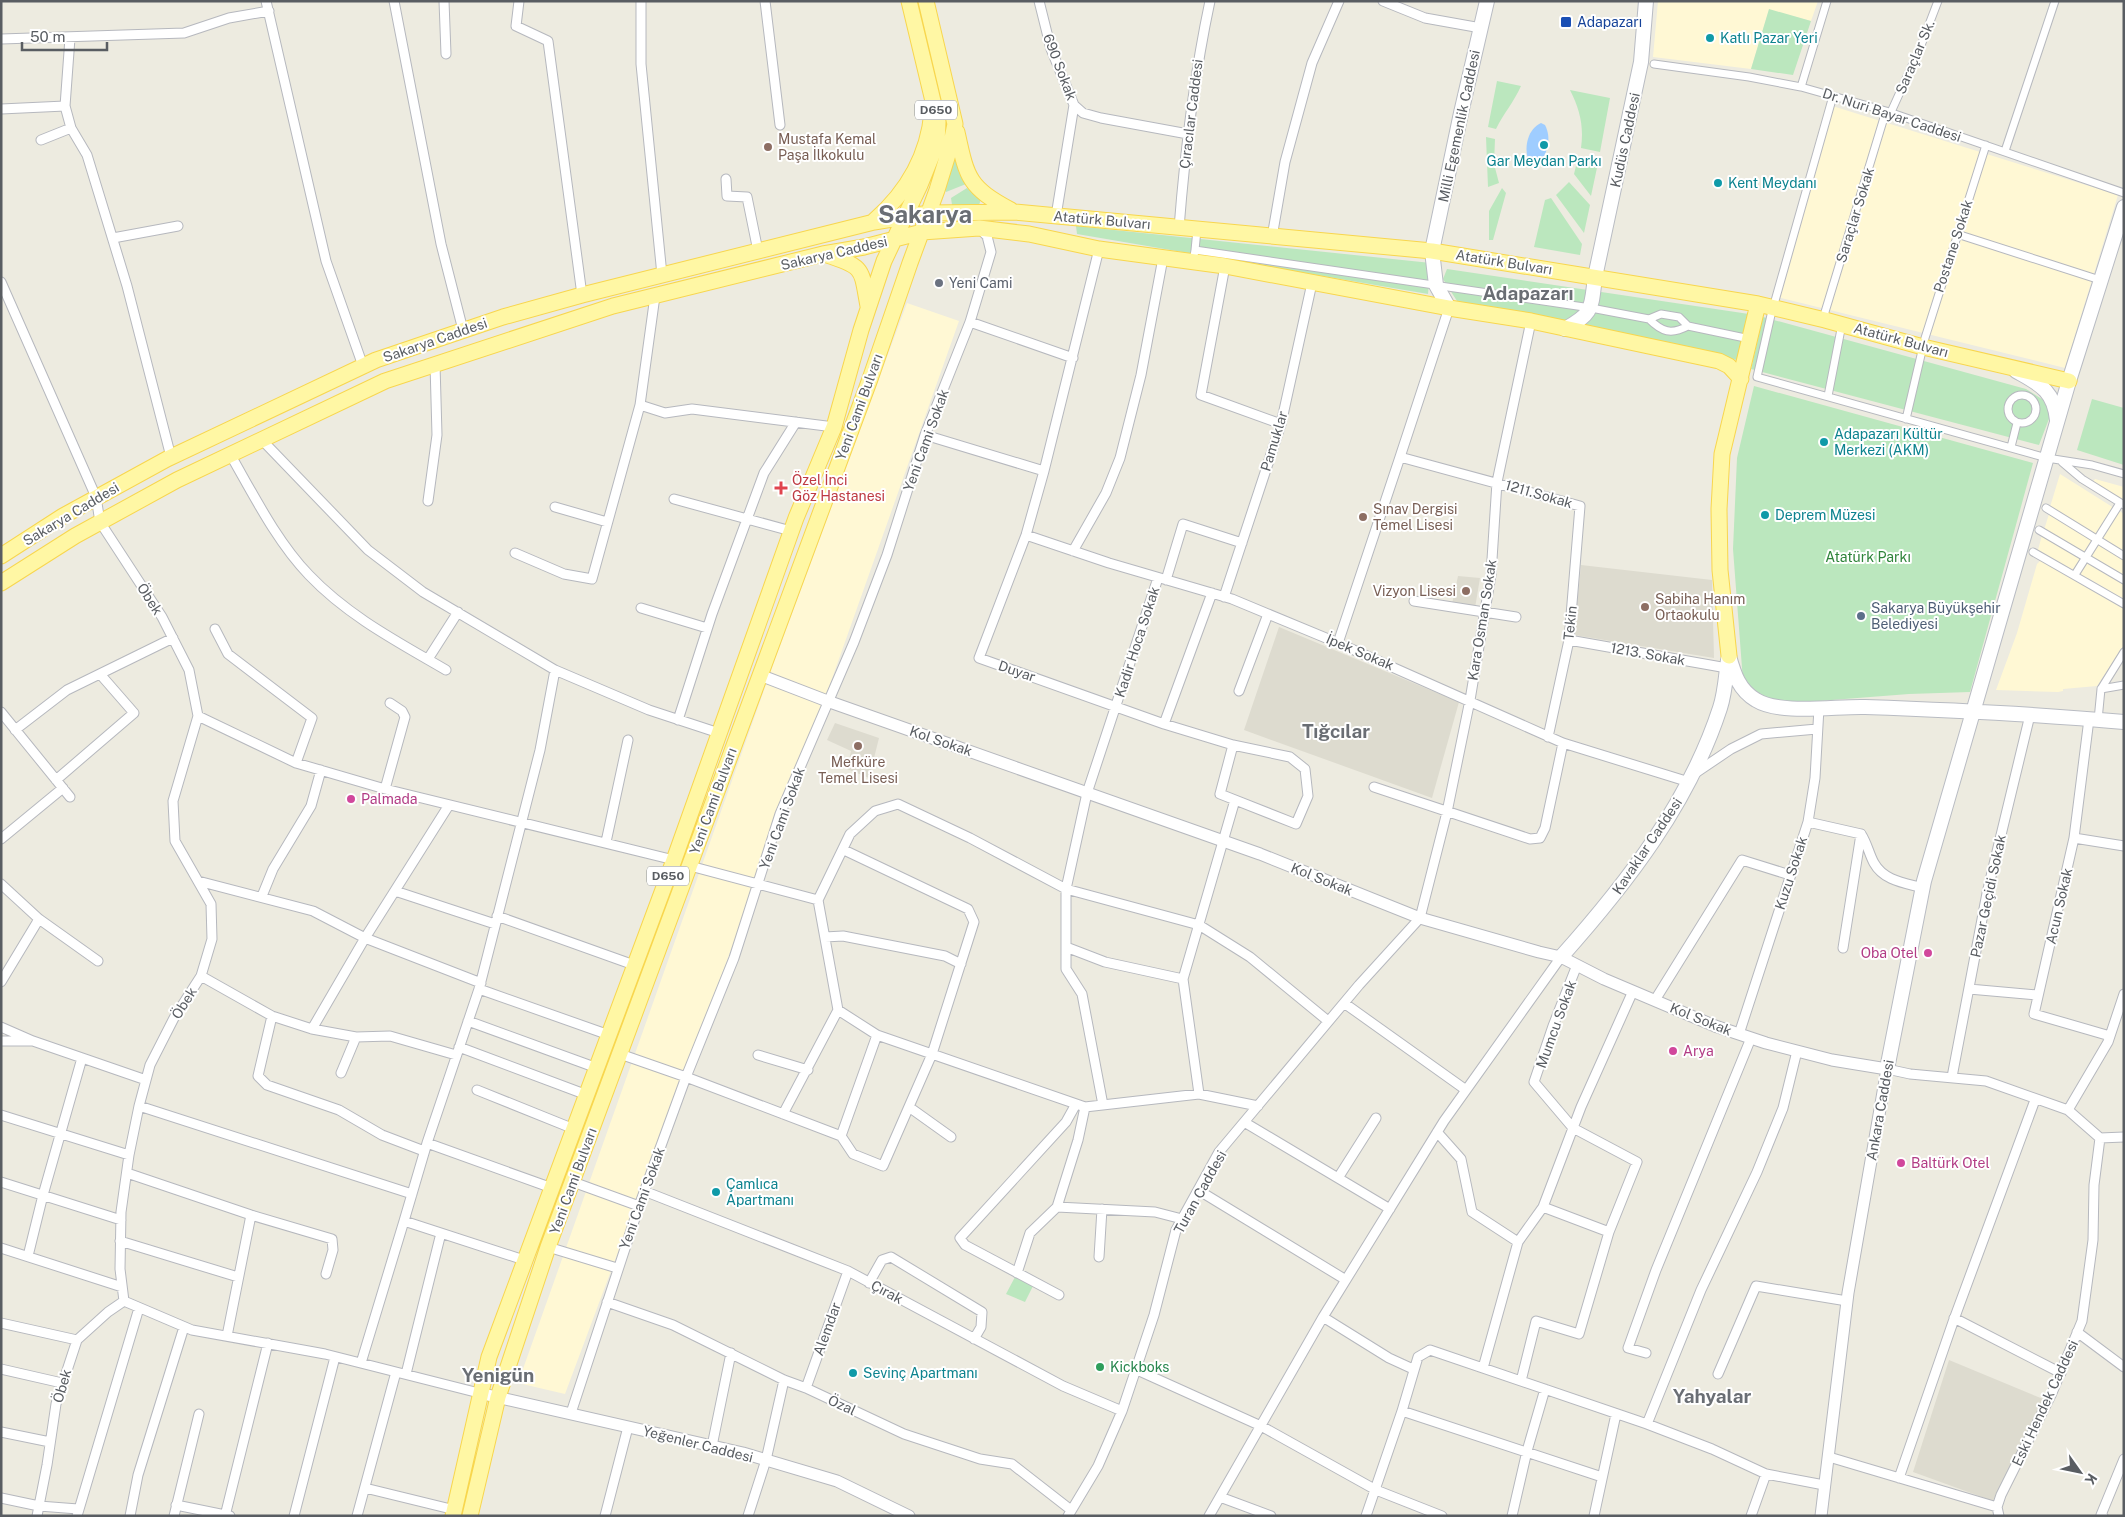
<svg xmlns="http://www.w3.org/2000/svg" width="2125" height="1517" font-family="'Public Sans',sans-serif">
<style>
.commercial{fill:#fff8d4}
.education{fill:#dddbcf}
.green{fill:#bbe7be}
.water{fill:#9fcdff}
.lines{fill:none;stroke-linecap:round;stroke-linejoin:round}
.pedestrian-casing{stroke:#b6b8be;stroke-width:9}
.minor-casing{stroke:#b6b8be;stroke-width:11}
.tertiary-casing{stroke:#b6b8be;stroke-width:13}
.secondary-casing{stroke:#b9bcc3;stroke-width:16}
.primary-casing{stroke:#f8d64e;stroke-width:17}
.pedestrian{stroke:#fff;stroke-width:7}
.minor{stroke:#fff;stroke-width:9}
.tertiary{stroke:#fff;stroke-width:11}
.secondary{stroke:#fff;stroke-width:14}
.primary{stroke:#fff7a4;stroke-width:15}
.transit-dot{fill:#1a4fb4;stroke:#fff;stroke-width:2}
.culture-dot{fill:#0f9aa8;stroke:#fff;stroke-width:2}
.education-dot{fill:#8d6e63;stroke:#fff;stroke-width:2}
.worship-dot{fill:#6b7280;stroke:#fff;stroke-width:2}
.health-dot{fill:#e0444e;stroke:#fff;stroke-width:2}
.service-dot{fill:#5c6f8a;stroke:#fff;stroke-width:2}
.hotel-dot{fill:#d1479c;stroke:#fff;stroke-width:2}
.leisure-dot{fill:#2e9e5b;stroke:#fff;stroke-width:2}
.labels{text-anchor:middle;stroke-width:4;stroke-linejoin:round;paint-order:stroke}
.shield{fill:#fff;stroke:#8b8e91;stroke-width:1}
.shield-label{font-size:12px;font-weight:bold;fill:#595d62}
.transit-label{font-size:14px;fill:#164399;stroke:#fff;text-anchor:start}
.culture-label{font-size:14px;fill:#0d838f;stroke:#fff;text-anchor:start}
.street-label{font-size:14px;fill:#595d62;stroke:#fff}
.education-label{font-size:14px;fill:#785e54;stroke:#fff;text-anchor:start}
.worship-label{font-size:14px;fill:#5b616d;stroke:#fff;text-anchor:start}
.health-label{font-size:14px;fill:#be3a42;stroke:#fff;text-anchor:start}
.park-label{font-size:14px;fill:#2f843a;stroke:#fff}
.service-label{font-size:14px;fill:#4e5e75;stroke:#fff;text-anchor:start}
.hotel-label{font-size:14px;fill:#b23c85;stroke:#fff;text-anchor:start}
.leisure-label{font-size:14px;fill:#27864d;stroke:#fff;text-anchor:start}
.district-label{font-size:19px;font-weight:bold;fill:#6a6e74;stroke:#fff}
.town-label{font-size:24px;font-weight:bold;fill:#6a6e74;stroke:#fff}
</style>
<rect width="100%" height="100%" fill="#edebe0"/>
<path class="commercial" d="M1658 1H1818L1811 21 1769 10 1751 69 1653 57Z
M1826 104 2118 195 2065 368 1773 296Z
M907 303 959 321 829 687 565 1394 518 1383 773 665Z
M2060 474 2114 508 2097 536 2050 507Z
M2095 479 2124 487V501L2092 483Z
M2118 510 2124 514V553L2100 539Z
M2049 514 2094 541 2086 554 2044 530Z
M2042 535 2083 559 2075 571 2038 550Z
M2097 543 2124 560V577L2089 556Z
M2041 560 2124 607V645L2097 686 2063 689V691L2058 692 1996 690 2017 633 2037 564Z
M2087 561 2124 584V599L2088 578 2084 579 2077 575Z"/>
<path class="education" d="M1581 565 1712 580 1714 658 1574 635Z
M1458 576 1480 578 1475 608 1452 604Z
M1279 627 1459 702 1432 798 1244 730Z
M835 723 879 738 869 778 847 769 851 751 827 740Z
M1949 1360 2043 1399 1993 1501 1913 1472Z"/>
<path class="green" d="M1769 9 1811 21 1793 75 1751 69Z
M1497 81 1521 86C1514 102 1503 114 1496 129L1488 127Z
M1570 90 1610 98 1600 152 1581 148C1584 126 1580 110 1570 90Z
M1486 137 1495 139 1494 164 1499 183 1488 187Z
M956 155 959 173 966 184 946 192 943 187Z
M1578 158 1598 163 1591 196 1574 174Z
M1569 182 1590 205 1584 233 1556 195Z
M967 188 981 199 979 205H952L951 198Z
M1502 188 1506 193 1493 240H1489V211Z
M1551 198 1582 244 1580 255 1534 247 1545 200Z
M1076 226 1431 263 1428 294 1077 234Z
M1447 269 1749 314 1737 360 1457 301 1443 279Z
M1763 317 2026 389 2045 401 2052 411 2039 445 1751 369Z
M1754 386 2033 463 1970 692 1909 694 1780 704 1761 695 1743 681 1733 549 1737 458Z
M2092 399 2124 408V465L2077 450Z
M1015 1277 1033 1286 1025 1302 1006 1294Z"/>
<path class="water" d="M1541 123 1545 125C1552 138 1548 158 1535 164L1528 159C1524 146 1528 129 1541 123Z"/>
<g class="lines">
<defs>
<path id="pedestrian" d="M1654 64 1749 77 1801 87 1886 111 2124 193
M1801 87 1827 1
M1833 96 1771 315 1757 377 2047 458 2092 465 2124 474
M1891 112 1920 48 1938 1
M2005 151 2055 1
M1957 234 2100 280
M1195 250 1197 230
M1193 262 1195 250 1591 308 1649 319 1661 314 1679 317 1688 326 1750 339
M1649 319C1662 332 1671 335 1688 326
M1825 320V312L1886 111
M2008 409a14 14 0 1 1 28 0a14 14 0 1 1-28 0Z
M1828 396 1842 324
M1906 419 1925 338 1986 145
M2011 447 2017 423
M2062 462 2082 479 2124 505
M2046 508 2124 556
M2039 530 2124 580
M2033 552 2124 604
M2076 573 2120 503
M2101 689 2124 685
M2098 720 2101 689 2124 652"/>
<path id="minor" d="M266 1 326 261 363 366
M394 1 441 244 463 330
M444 1 446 54
M519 1 516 26 548 41 582 295
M641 1V64L662 275
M765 1 780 125
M1039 1 1051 49 1074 105 1083 113 1101 118 1188 134
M1383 1 1425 18 1481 28
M70 38 65 106 71 128 87 155 127 286 171 457
M1 39 184 33 229 18 269 11
M1 109 65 106
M41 140 71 128
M726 179 727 196 747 197 758 251
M1056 216 1074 105
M1179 228C1185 151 1194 76 1210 1
M1272 237 1285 162 1312 63 1339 1
M113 238 178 226
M1225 266 1201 395 1281 424
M1 282 96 497 100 522 162 617 189 670 198 716 173 801 175 841 211 904 212 939 201 976 174 1018 150 1065 139 1106 129 1155 121 1212 120 1269 124 1301
M970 322 1073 358
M640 405 665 413 692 409 834 427
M925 435 1044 471 1026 535 979 658 1164 724 1233 745 1290 757 1305 769 1308 796 1296 824 1220 794 1233 745
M261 439 368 550 423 592 555 670 649 710 719 733
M230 454C253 494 277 542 309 575 348 616 398 642 446 670
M1400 457 1449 308
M1044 471 1099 249
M674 499 791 531
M428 501 437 435 435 364
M555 507 607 522
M1026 535 1109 563 1232 599 1338 643 1563 743 1689 782
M1073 551 1106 493 1120 458 1141 375 1163 258
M515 553 564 574 592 579 640 405 655 296
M1166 580 1183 524 1242 543
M1224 597 1281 424 1312 283
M1414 601 1516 617
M641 608 707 628
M215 629 228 654 312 718 296 763
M1569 640 1727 668
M1338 643 1400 457 1580 506 1569 640 1548 737
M428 659 458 612
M1239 691 1268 614
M1 712 70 797
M198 716 296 763 385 789 674 860
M2089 719 2074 838 2034 1014 2110 1036
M678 720 712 614 764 473 796 422
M1164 724 1212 593
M15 730 67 690 173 638
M1694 774 1731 749 1761 734 1817 729
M56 780 134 713 100 674
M1374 787 1530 839 1540 838 1545 828 1563 743
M385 789 405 717 402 711 390 703
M1808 822 1861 834 1843 948
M1861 834C1867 843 1869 854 1874 863 1884 881 1905 883 1923 888
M2074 838 2124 846
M1 839 63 788
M606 842 628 740
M690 866 818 900 838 1010 877 1035 1085 1107 1199 1094 1258 1106
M198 881 313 911 365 938 481 983
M1 884 39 919 98 961
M395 891 495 924
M262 896 273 869 311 806 321 770
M818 900 850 834 875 811 898 804 970 838 1066 889 1199 925 1250 957 1328 1021
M497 916 634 965
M825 937 843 936 945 956 961 964
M1066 947 1105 962 1183 979
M201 976 272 1016 312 1029 356 1037 390 1036 456 1055
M1 982 39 919
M479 989 609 1035
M1969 989 2038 995
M1655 1000 1742 860 1790 875
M1344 1003 1466 1090
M272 1016 258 1076 267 1085 339 1110 382 1135 424 1151
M468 1021 597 1068
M1 1027 33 1041 146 1080
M312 1029 365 938 449 805
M1739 1034 1808 822 1815 778 1819 708
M1 1041H30
M459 1047 587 1095
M620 1054 686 1077 841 1136 853 1154 883 1166 932 1054 974 922 968 909 844 850
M758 1055 808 1070
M1887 1069 1910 1074 1986 1081 2068 1110 2100 1138 2124 1137
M341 1073 356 1037
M1952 1077 1987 893 2030 715
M477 1090 574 1129
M1199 1094 1183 979 1235 800
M1103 1105 1082 994 1066 969V889L1087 793 1158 578
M139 1106 412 1194
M909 1107 951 1137
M2068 1110 2108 1042 2124 994
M783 1114 838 1010
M1 1115 129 1155
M1244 1122 1390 1209
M1437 1132 1461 1159 1472 1212 1518 1242
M841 1136 877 1035
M427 1143 552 1188
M127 1173 251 1215 332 1239 333 1250 326 1274
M1338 1178 1376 1118
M1 1182 121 1220
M573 1182 639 1206
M1198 1190 1346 1280
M644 1191 848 1271 1063 1386 1122 1411
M1057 1207 1155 1212 1182 1219
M1543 1207 1609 1232
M120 1241 238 1277
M548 1247 617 1268
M1 1248 122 1287
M28 1256 43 1195 82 1058
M1099 1257 1102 1209
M524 1260 404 1221 427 1143 479 989 540 750 555 670
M1017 1273 1030 1233 1057 1207 1078 1140 1085 1107
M869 1283 882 1260 891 1257 982 1312 981 1327 974 1339
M1059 1295 965 1245 960 1238 1066 1122 1076 1104
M124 1301 192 1330 325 1354 479 1393
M607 1302 673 1325 784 1380 806 1388 904 1434 980 1459 1012 1464 1071 1510
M1323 1317 1389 1358 1413 1369
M1954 1318 2061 1373
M1 1323 77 1340
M2077 1332 2124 1367
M227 1336 251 1215
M1646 1353 1628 1348 1656 1270 1751 1038
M361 1363 404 1221
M1483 1368 1518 1242 1543 1207 1581 1107 1633 991
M1 1369 62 1383
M1137 1370 1261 1426 1376 1490 1442 1516
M406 1374 441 1233
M1718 1374 1756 1286 1847 1301
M1521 1381 1536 1321 1579 1334 1609 1232 1637 1162 1573 1128 1534 1082 1553 1026 1577 965
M806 1388 848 1271
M1402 1411 1602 1477
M571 1413 639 1206 686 1077 734 958 780 814 854 642 887 555 925 435 970 322 991 252 987 236 979 228
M1647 1424 1701 1290 1757 1172 1783 1108 1797 1051
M1 1432 50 1442
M712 1446 731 1353
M1829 1457 1997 1507
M1899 1478 1953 1322 2035 1100
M365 1488 455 1510
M1220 1497 1271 1516
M1 1498 39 1506 78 1509
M176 1505 230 1516
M37 1516 47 1465 56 1404 77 1340 108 1312 124 1301
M77 1516 139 1308
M130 1516 138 1475 184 1327
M174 1516 199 1414
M225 1516 268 1343
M294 1516 335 1357
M357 1516 396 1372
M605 1516 628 1427
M748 1516 766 1460 784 1380
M1068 1516 1098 1466 1122 1411 1154 1315 1176 1230 1219 1152 1359 985 1420 918 1447 812 1470 700 1491 575 1497 482 1531 321
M1209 1516 1323 1317 1444 1121 1561 957
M1366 1516 1402 1411 1418 1357 1430 1350 1647 1424 1712 1449 1766 1474 1824 1485
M1512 1516 1527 1451 1545 1389
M1594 1516 1616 1414
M1751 1516 1766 1474
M1999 1516 1997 1507 2001 1495 2052 1393 2082 1321 2093 1240 2094 1185 2100 1138
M2103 1516 2101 1515 2124 1459"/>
<path id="tertiary" d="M760 675 830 702 1260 854 1420 918 1539 952 1561 957 1604 979 1715 1026 1766 1043 1832 1060 1887 1069 1848 1293 1821 1516
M479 1393 743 1453 837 1481 909 1516"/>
<path id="secondary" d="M1449 308 1436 285 1432 251 1461 113 1487 1
M1565 329C1594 313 1591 308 1595 277L1641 62 1646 1
M2016 371C2039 384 2054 390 2057 420
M1729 656C1734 674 1739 690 1756 700 1780 715 1836 706 1865 707 1952 710 2038 714 2124 722
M1561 957C1627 883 1689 803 1720 708 1725 693 1726 675 1728 660
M1887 1069 1924 881 2069 381 2124 207"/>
<path id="primary" d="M957 132C967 178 968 187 1011 210
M874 221C907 192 928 157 932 112
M827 255C865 267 861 269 868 306
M1 556 63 516 167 459 376 360 503 317 582 295 874 222 929 213 1015 212 1432 251 1758 304 1825 320 1923 347 2069 381
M1 583 75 536 177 480 385 381 613 306 823 254 864 247 922 232 979 228 1029 234 1099 249 1225 266 1449 308 1531 321 1719 361 1729 366 1741 379
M1729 656 1720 570 1719 509 1722 454 1758 304
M453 1516 489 1357 674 860 796 518 834 427 861 330 884 261 920 185 937 143 938 122 909 1
M470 1516 498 1397 548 1247 870 379 910 263 937 190 950 148 955 124 926 1"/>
</defs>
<use href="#pedestrian" class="pedestrian-casing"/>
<use href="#minor" class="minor-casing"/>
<use href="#tertiary" class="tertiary-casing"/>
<use href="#secondary" class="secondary-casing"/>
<use href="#primary" class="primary-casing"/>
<use href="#pedestrian" class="pedestrian"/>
<use href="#minor" class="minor"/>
<use href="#tertiary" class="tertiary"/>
<use href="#secondary" class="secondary"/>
<use href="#primary" class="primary"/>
</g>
<rect class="transit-dot" x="1560" y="16" width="12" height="12" rx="2.5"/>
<g class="culture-dot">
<circle cx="1710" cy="38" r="5"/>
<circle cx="1544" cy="145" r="5"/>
<circle cx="1718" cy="183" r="5"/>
<circle cx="1824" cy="442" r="5"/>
<circle cx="1765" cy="515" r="5"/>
<circle cx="716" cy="1192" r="5"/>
<circle cx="853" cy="1373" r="5"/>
</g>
<g class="education-dot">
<circle cx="768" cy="147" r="5"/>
<circle cx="1363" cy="517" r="5"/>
<circle cx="1466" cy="591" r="5"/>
<circle cx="1645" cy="607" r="5"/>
<circle cx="858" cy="746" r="5"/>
</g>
<circle class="worship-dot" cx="939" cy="283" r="5"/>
<path class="health-dot" d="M778.5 480.5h5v5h5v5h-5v5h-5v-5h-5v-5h5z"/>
<circle class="service-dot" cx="1861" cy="616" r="5"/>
<g class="hotel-dot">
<circle cx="351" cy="799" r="5"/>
<circle cx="1928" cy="953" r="5"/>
<circle cx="1673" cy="1051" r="5"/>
<circle cx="1901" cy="1163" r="5"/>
</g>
<circle class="leisure-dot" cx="1100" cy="1367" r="5"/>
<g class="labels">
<g class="shield">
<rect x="915" y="100.5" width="42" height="19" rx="4"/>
<rect x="647" y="866.5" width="42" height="19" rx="4"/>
</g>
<g class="shield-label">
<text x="936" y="114">D650</text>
<text x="668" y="880">D650</text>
</g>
<g class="transit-label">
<text x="1577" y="27">Adapazarı</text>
</g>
<g class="culture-label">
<text x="1720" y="43">Katlı Pazar Yeri</text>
<text x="1544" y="166" text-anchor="middle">Gar Meydan Parkı</text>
<text x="1728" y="188">Kent Meydanı</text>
<text x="1834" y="439">Adapazarı Kültür<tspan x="1834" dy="16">Merkezi (AKM)</tspan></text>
<text x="1775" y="520">Deprem Müzesi</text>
<text x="726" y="1189">Çamlıca<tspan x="726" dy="16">Apartmanı</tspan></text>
<text x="863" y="1378">Sevinç Apartmanı</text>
</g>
<g class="street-label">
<text transform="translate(1915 57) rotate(-67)" y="5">Saraçlar Sk.</text>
<text transform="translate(1060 67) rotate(69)" y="5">690 Sokak</text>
<text transform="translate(1191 114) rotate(-83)" y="5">Çıracılar Caddesi</text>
<text transform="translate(1892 115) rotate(18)" y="5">Dr. Nuri Bayar Caddesi</text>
<text transform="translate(1459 126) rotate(-78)" y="5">Milli Egemenlik Caddesi</text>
<text transform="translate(1625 140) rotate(-78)" y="5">Kudüs Caddesi</text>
<text transform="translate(1855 215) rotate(-73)" y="5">Saraçlar Sokak</text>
<text transform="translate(1102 220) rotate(5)" y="5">Atatürk Bulvarı</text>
<text transform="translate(1953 246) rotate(-72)" y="5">Postane Sokak</text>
<text transform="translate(834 253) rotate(-13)" y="5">Sakarya Caddesi</text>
<text transform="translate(1504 262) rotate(9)" y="5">Atatürk Bulvarı</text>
<text transform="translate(435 340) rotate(-19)" y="5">Sakarya Caddesi</text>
<text transform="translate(1901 340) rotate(15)" y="5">Atatürk Bulvarı</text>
<text transform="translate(859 407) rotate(-70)" y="5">Yeni Cami Bulvarı</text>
<text transform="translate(926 440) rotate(-70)" y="5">Yeni Cami Sokak</text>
<text transform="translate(1274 441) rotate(-73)" y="5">Pamuklar</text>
<text transform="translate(1539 494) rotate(16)" y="5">1211.Sokak</text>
<text transform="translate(71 514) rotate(-31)" y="5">Sakarya Caddesi</text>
<text transform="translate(150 599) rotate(57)" y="5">Öbek</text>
<text transform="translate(1482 620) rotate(-81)" y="5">Kara Osman Sokak</text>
<text transform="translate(1570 623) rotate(-84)" y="5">Tekin</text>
<text transform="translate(1137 642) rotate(-72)" y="5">Kadir Hoca Sokak</text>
<text transform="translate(1360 652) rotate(23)" y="5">İpek Sokak</text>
<text transform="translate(1648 654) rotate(10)" y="5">1213. Sokak</text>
<text transform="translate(1017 671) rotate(19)" y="5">Duyar</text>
<text transform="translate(941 741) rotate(19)" y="5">Kol Sokak</text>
<text transform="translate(713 801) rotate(-70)" y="5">Yeni Cami Bulvarı</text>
<text transform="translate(782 818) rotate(-70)" y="5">Yeni Cami Sokak</text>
<text transform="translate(1647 846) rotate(-56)" y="5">Kavaklar Caddesi</text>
<text transform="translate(1791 873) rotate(-72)" y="5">Kuzu Sokak</text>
<text transform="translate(1322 879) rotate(22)" y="5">Kol Sokak</text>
<text transform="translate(1988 896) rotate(-78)" y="5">Pazar Geçidi Sokak</text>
<text transform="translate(2059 906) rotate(-77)" y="5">Acun Sokak</text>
<text transform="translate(184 1003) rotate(-58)" y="5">Öbek</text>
<text transform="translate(1701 1019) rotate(22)" y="5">Kol Sokak</text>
<text transform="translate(1556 1024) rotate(-70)" y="5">Mumcu Sokak</text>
<text transform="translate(1880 1110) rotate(-80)" y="5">Ankara Caddesi</text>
<text transform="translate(573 1181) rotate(-70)" y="5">Yeni Cami Bulvarı</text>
<text transform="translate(1200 1192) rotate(-61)" y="5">Turan Caddesi</text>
<text transform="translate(642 1198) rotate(-70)" y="5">Yeni Cami Sokak</text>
<text transform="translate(887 1292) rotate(28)" y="5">Çırak</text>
<text transform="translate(827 1329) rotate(-70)" y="5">Alemdar</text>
<text transform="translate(62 1386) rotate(-74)" y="5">Öbek</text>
<text transform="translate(2045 1403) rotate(-65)" y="5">Eski Hendek Caddesi</text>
<text transform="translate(842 1405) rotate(25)" y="5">Özal</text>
<text transform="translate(698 1444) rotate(14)" y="5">Yeğenler Caddesi</text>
</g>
<g class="education-label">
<text x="778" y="144">Mustafa Kemal<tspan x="778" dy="16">Paşa İlkokulu</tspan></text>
<text x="1373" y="514">Sınav Dergisi<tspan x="1373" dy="16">Temel Lisesi</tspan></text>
<text x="1456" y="596" text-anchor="end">Vizyon Lisesi</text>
<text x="1655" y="604">Sabiha Hanım<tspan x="1655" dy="16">Ortaokulu</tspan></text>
<text x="858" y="767" text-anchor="middle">Mefküre<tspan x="858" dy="16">Temel Lisesi</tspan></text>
</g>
<g class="worship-label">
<text x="949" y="288">Yeni Cami</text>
</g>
<g class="health-label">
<text x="792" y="485">Özel İnci<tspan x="792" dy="16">Göz Hastanesi</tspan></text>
</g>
<g class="park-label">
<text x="1868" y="562">Atatürk Parkı</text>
</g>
<g class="service-label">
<text x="1871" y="613">Sakarya Büyükşehir<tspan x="1871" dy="16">Belediyesi</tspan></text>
</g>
<g class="hotel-label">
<text x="361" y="804">Palmada</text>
<text x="1918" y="958" text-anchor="end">Oba Otel</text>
<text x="1683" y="1056">Arya</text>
<text x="1911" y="1168">Baltürk Otel</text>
</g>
<g class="leisure-label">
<text x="1110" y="1372">Kickboks</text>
</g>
<g class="district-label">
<text x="1528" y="300">Adapazarı</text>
<text x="1336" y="738">Tığcılar</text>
<text x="498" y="1382">Yenigün</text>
<text x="1712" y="1403">Yahyalar</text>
</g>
<g class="town-label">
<text x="925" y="223">Sakarya</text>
</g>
</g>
<rect width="2125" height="1517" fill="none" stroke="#595d62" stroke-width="5"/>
<g transform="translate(2080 1472) rotate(123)" stroke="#ffffff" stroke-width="4" paint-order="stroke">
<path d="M0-4L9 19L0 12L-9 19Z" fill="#595d62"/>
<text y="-8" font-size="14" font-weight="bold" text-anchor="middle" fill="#595d62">K</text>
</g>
<path d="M22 42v8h85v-8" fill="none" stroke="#595d62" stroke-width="2.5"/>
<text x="30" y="42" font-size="15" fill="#595d62" stroke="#ffffff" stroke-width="4" paint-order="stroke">50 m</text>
</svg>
